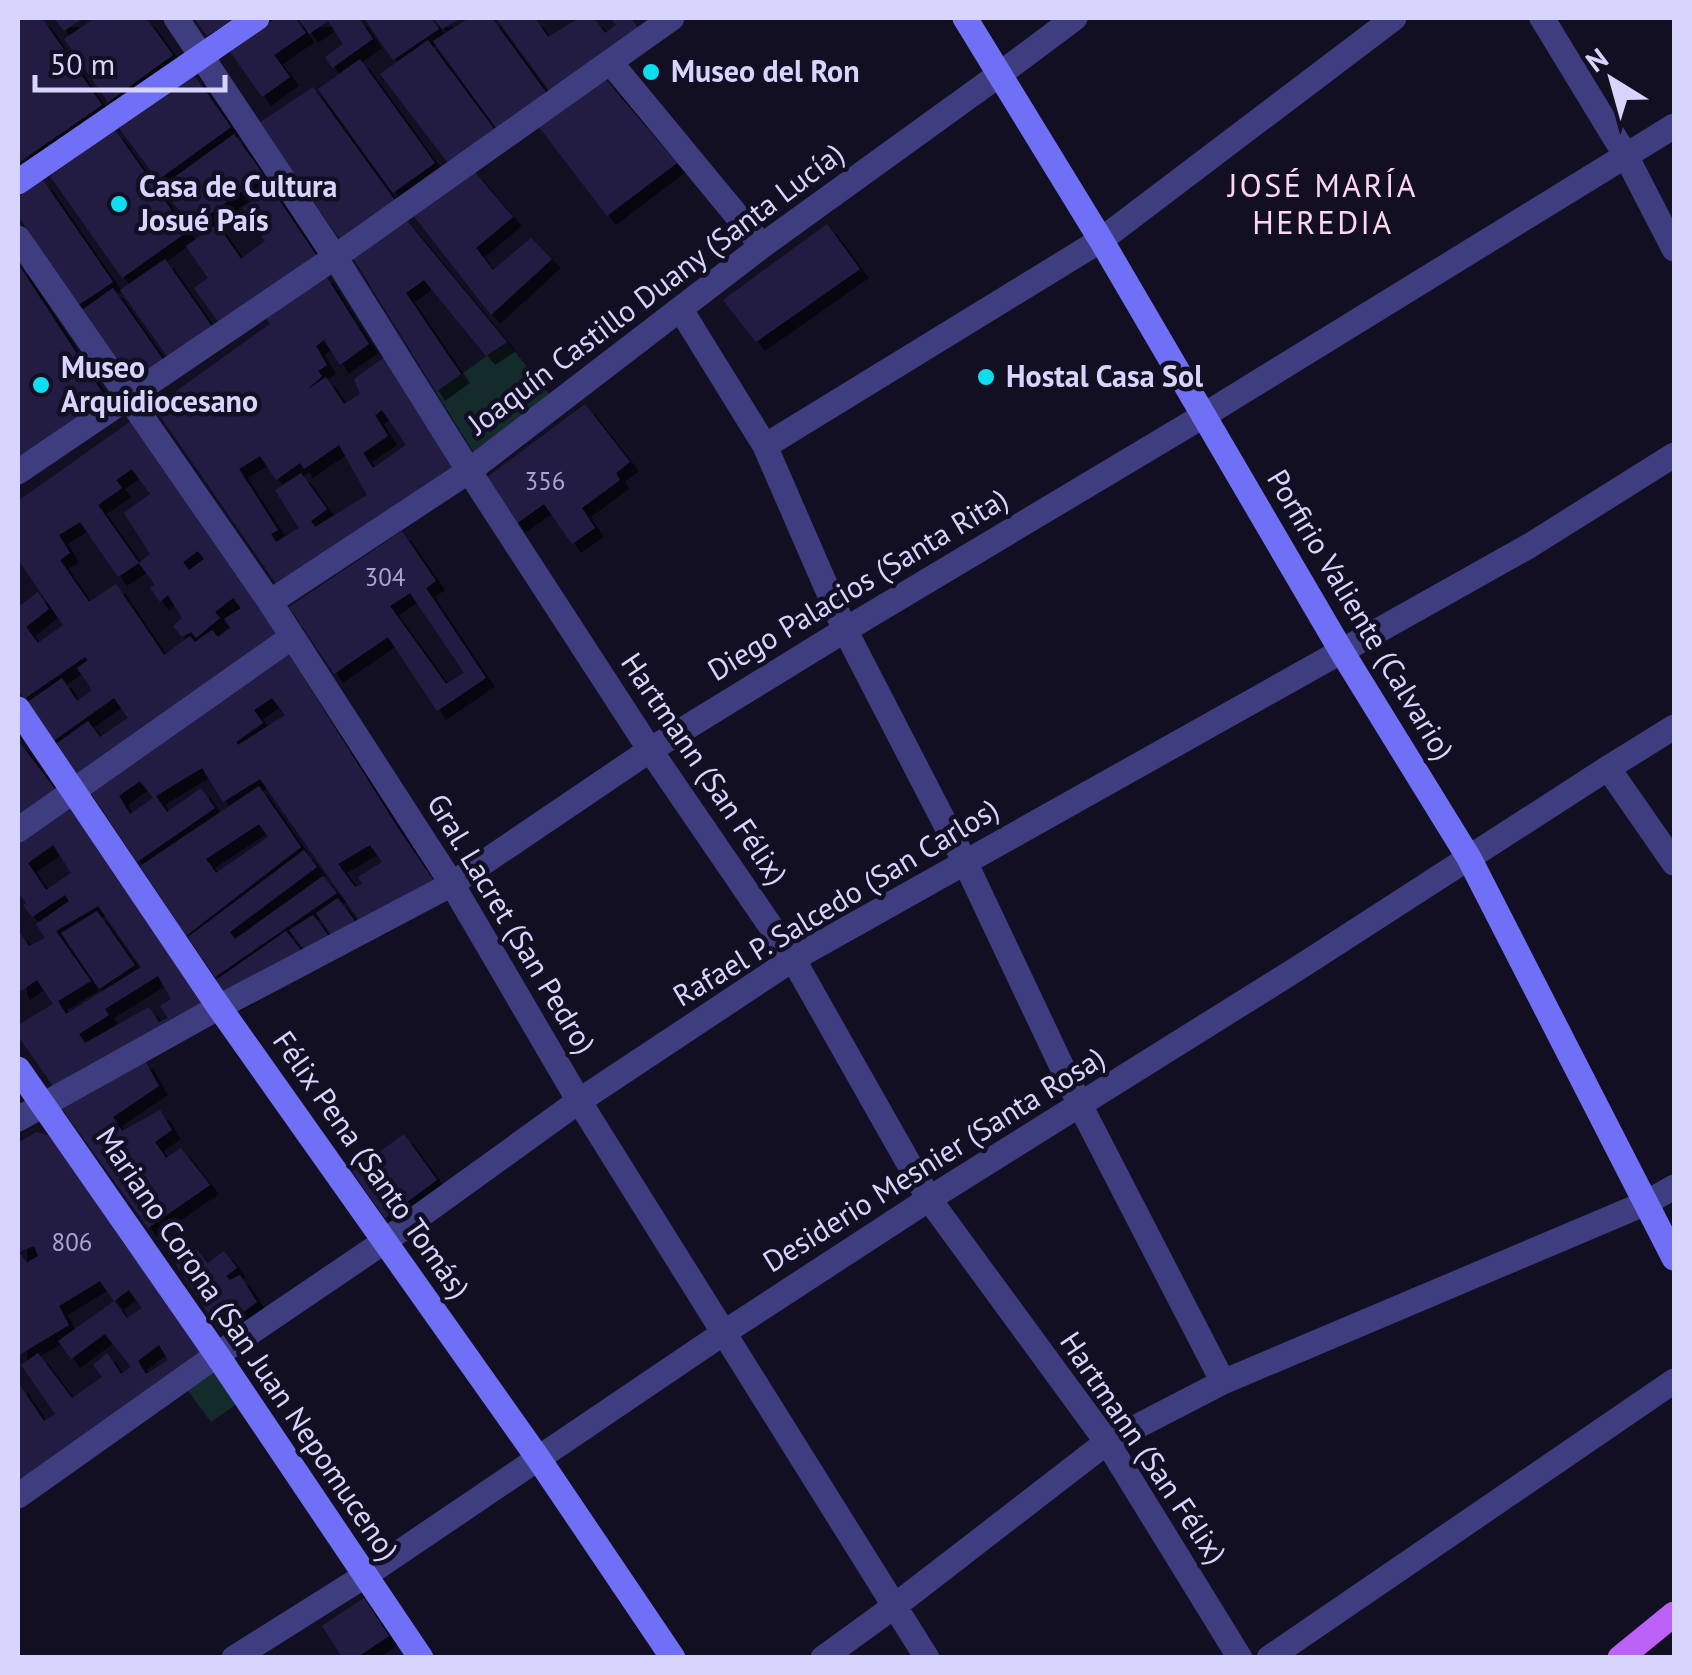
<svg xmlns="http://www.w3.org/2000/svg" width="1692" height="1675" font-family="'PT Sans',sans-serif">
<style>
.green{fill:#132c2b}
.building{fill:#231d43;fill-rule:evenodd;filter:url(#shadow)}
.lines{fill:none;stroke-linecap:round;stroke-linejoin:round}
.street{stroke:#3e3d7f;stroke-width:25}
.secondary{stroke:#7070f7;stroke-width:25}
.primary{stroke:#bb61f6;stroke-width:25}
.poi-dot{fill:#0ddeef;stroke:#120f23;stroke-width:4}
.labels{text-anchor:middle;stroke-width:9;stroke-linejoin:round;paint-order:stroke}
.number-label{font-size:25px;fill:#aaa6ce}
.poi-label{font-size:30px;font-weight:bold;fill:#d7d4fd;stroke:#120f23;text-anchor:start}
.street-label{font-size:30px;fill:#d7d4fd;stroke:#120f23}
.neighbourhood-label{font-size:32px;letter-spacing:2.5px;fill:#fdd6ef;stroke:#120f23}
</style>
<defs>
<filter id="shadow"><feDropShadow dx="9" dy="9" stdDeviation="0" flood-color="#0009"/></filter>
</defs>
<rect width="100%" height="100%" fill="#120f23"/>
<path class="green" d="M507 342 549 394 474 453 436 392Z
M213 1369 238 1403 211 1422 186 1388Z"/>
<path class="building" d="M20 18H42L102 105 18 163V19Z
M54 18H83L64 31Z
M95 18H146L173 55 108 102 64 39Z
M194 18H235L207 36Z
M276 18H295L306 33 274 55 290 77 262 97 228 49Z
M298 18H359L373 39 332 68 325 57 343 44 328 21 309 34Z
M364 18H431L439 29 393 60Z
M433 18H461L442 29Z
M469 18H492L548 95 499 132 433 41Z
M496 18H535L548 37 576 20 574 18H594L605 33 616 25 610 18H631L640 31 551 93Z
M428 40 498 134 451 167 380 74Z
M360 59 435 163 393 193 318 89Z
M194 75 231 127 158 180 119 128Z
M606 80 677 163 607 216 539 127Z
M313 87 396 202 341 241 259 123Z
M115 130 187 232 122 278 50 176Z
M234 134 264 175 192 227 161 187Z
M474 171 513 217 476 248 493 270 531 238 552 259 491 315 413 215Z
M43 180 113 282 77 306 19 217V196Z
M271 188 316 255 220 324 194 288 208 278 186 246 217 224 241 259 265 241 243 208Z
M407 221 507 342 486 356 424 280 406 293 461 374 436 392 353 258Z
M827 224 860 269 756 342 723 300Z
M165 259 213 328 169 359 120 290Z
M18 264 108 401 18 459Z
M324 273 369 344 340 365 324 340 316 346 327 365 318 371 322 376 307 390 326 377 344 404 360 394 354 379 385 357 457 469 277 585 154 407 270 324 265 316ZM382 410 406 445 373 468 363 453 388 436 375 415ZM339 445 367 495 315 527 311 521 327 509 301 473 275 490 299 528 276 542 271 534 278 530 239 469 260 456 276 480 300 463 304 469Z
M113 288 167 365 134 389 79 312Z
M585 404 630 462 616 473 620 480 582 508 595 528 572 544 544 504 516 524 486 478Z
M134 419 280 635 75 778 53 746 88 721 100 737 128 718 114 698 52 742 25 704 62 678 77 701 92 690 77 668 88 660 85 657 24 699 18 690V607L38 592 49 609 26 627 38 643 63 625 19 561 18 562V501ZM132 469 150 494 124 513 150 554 139 563 155 585 150 588 160 602 168 595 182 618 173 626 182 637 191 632 196 638 220 618 215 612 233 598 241 608 224 619 231 628 218 637 212 630 195 642 190 636 164 655 116 584 89 602 60 560 70 553 59 535 80 522 118 577 139 563 98 505 122 488 116 480ZM198 551 204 559 189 570 183 562Z
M402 531 436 581 426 588 486 678 437 711 388 637 334 674 289 607ZM410 593 464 673 446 684 390 606Z
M288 653 398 828 434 881 363 926 260 779 223 802 202 768 156 796 167 812 201 788 215 808 137 862 89 790ZM272 698 285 715 238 745 236 742 263 723 254 710ZM140 781 153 798 130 814 119 796ZM370 845 382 862 358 877 362 884 355 887 338 864Z
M18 740 57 792 18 819Z
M259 786 301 847 186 936 140 866ZM259 824 268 837 216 873 206 859Z
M67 805 212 1011 56 1090 18 1036V1025L53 1004 37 980 21 991 18 985V930L29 946 45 938 36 924 69 901 65 895 32 917 23 905 26 903 18 892V843ZM53 845 71 873 46 890 28 863ZM98 906 141 967 66 1014 58 1001 91 981 56 931ZM158 976 171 999 160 1006 168 1018 159 1022 149 1007 85 1043 79 1034 109 1015 105 1009Z
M304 850 317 867 230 932 235 939 323 876 337 893 215 977 188 937Z
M338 898 360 928 338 944 316 913Z
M97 911 135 965 99 989 61 933Z
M313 915 335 944 310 957 289 930Z
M286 931 308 959 232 1002 216 980Z
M144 1059 159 1086 113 1117 122 1131 160 1110 172 1130 155 1142 166 1158 181 1148 210 1185 148 1228 57 1102Z
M36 1132 54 1137 120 1238 204 1352 18 1485V1382L44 1421 55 1414 21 1365 38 1353 72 1398 102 1377 93 1365 107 1353 121 1374 131 1367 105 1334 71 1359 58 1341 114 1301 100 1281 59 1306 69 1325 19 1355 18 1352V1143ZM34 1246 38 1256 27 1263 19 1252ZM129 1290 142 1308 127 1318 114 1301ZM159 1345 168 1360 146 1374 138 1361Z
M404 1134 437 1180 385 1218 352 1172Z
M196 1249 208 1263 224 1251 237 1268 226 1276 230 1280 240 1275 257 1302 219 1330 175 1263Z
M364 1598 389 1636 356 1658H343L322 1626Z"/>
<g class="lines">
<path class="street" d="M176 18 335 257 469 471 650 750 793 959 929 1199 1107 1442 1240 1658
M1542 18 1626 156 1674 249
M611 63 762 246
M18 238 270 602 452 884 579 1101 927 1658
M681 310 765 446 845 630 965 862 1080 1105 1223 1382
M765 446 1101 240 1394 18
M18 472 335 257 672 18
M270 602 469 471 762 246 1000 74 1075 18
M1608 768 1674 863
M18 830 292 637
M18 1119 219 1007 452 884 650 750 845 630 1203 416 1674 126
M18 1496 217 1355 385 1241 579 1101 793 959 1529 546 1674 455
M234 1658 366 1575 725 1332 929 1199 1303 965 1608 768 1674 727
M823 1658 896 1605 1107 1442 1223 1382 1646 1203 1674 1187
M1269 1658 1674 1381"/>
<path class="secondary" d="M965 18 1101 240 1342 652 1469 858 1674 1258
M18 182 257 18
M18 709 219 1007 538 1458 673 1658
M18 1069 217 1355 421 1658"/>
<path class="primary" d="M1620 1658 1674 1614"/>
</g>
<g class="poi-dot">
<circle cx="651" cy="72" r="10"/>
<circle cx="119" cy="204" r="10"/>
<circle cx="986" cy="377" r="10"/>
<circle cx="41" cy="385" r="10"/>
</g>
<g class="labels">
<g class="number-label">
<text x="545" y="490">356</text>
<text x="385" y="586">304</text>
<text x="72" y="1251">806</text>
</g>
<g class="poi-label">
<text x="671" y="82">Museo del Ron</text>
<text x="139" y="197">Casa de Cultura<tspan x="139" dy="34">Josué País</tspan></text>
<text x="61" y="378">Museo<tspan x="61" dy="34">Arquidiocesano</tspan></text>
<text x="1006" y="387">Hostal Casa Sol</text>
</g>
<g class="street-label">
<text transform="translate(656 289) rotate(-37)" y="10">Joaquín Castillo Duany (Santa Lucía)</text>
<text transform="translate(858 585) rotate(-31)" y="10">Diego Palacios (Santa Rita)</text>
<text transform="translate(1360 615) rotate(59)" y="10">Porfirio Valiente (Calvario)</text>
<text transform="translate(704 769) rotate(56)" y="10">Hartmann (San Félix)</text>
<text transform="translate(836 903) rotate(-31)" y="10">Rafael P. Salcedo (San Carlos)</text>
<text transform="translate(511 924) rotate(59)" y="10">Gral. Lacret (San Pedro)</text>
<text transform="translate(934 1160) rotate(-32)" y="10">Desiderio Mesnier (Santa Rosa)</text>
<text transform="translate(371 1165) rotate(55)" y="10">Félix Pena (Santo Tomás)</text>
<text transform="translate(247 1344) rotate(56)" y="10">Mariano Corona (San Juan Nepomuceno)</text>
<text transform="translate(1143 1448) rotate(56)" y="10">Hartmann (San Félix)</text>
</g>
<g class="neighbourhood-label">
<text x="1323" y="197">JOSÉ MARÍA<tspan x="1323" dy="37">HEREDIA</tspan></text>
</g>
</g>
<rect width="1692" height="1675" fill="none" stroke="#d7d4fd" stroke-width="40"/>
<g transform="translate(1612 80) rotate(323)" stroke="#120f23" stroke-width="8" paint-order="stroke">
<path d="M0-8L18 38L0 25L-18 38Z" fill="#d7d4fd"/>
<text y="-15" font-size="28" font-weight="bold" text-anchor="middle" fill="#d7d4fd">N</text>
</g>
<path d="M35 75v15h190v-15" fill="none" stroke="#d7d4fd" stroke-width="5"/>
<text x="50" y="75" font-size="30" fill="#d7d4fd" stroke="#120f23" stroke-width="8" paint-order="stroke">50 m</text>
</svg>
